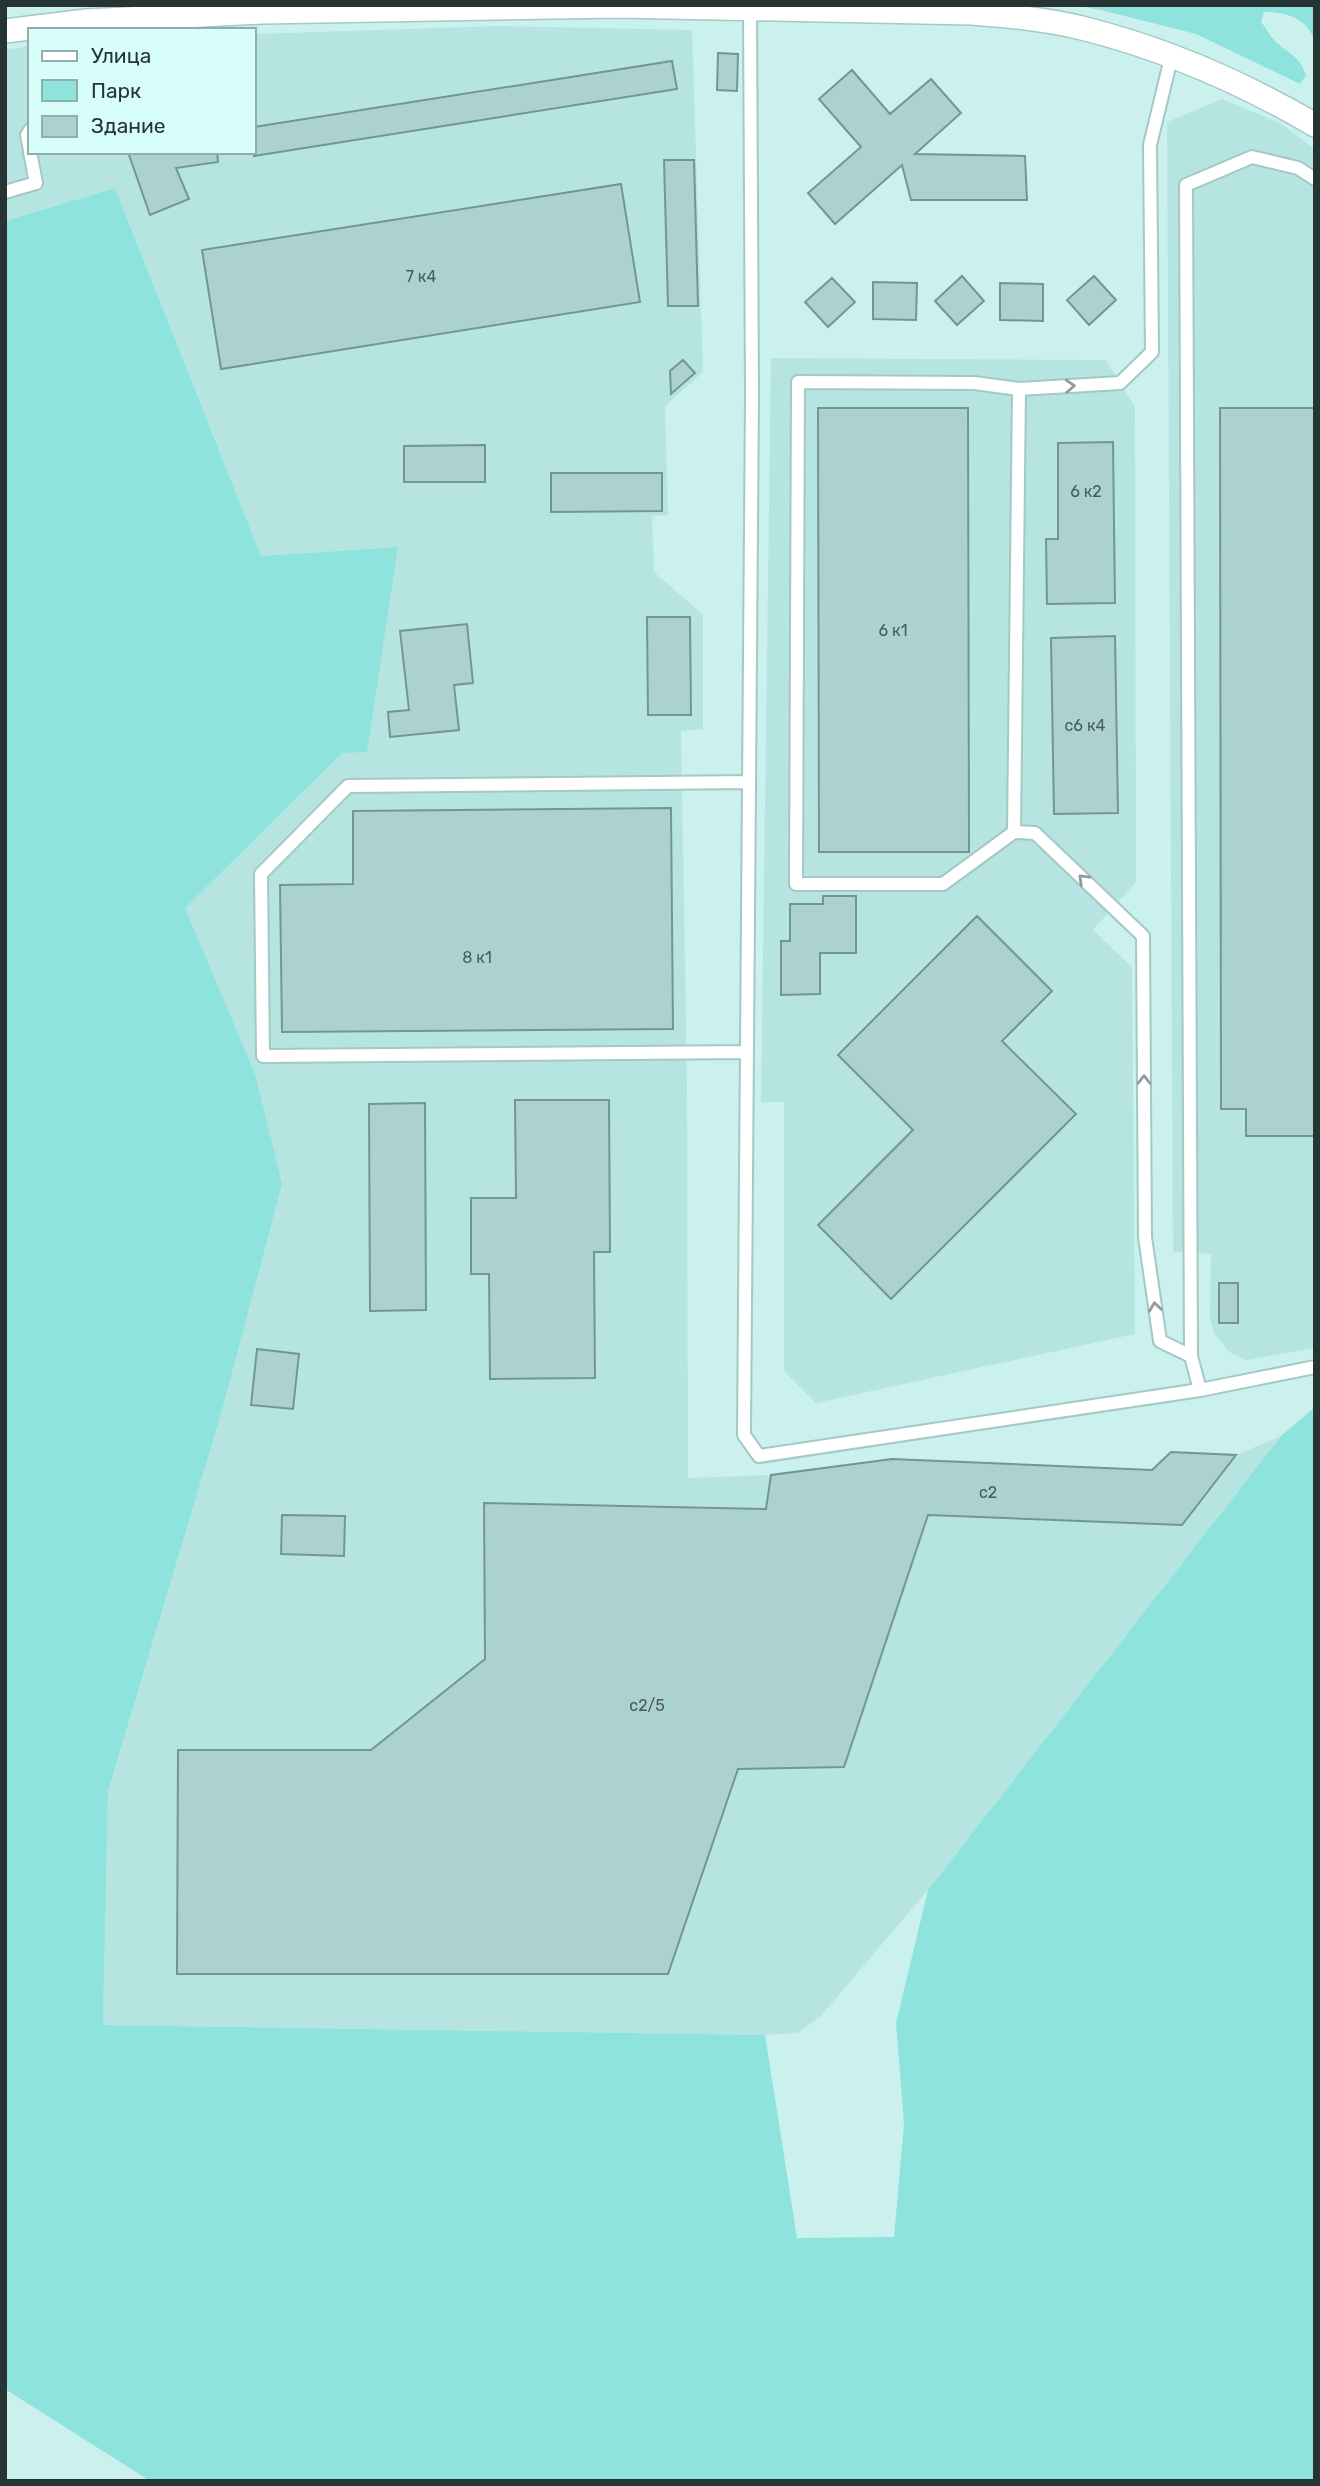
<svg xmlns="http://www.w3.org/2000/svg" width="1320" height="2486" font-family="Rubik,sans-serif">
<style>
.built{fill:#b6e5e1}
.green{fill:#8ee3dd}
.building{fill:#acd2cf;stroke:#729693;stroke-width:2}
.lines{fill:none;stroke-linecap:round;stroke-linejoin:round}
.lane-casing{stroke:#a3c8c5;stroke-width:16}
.street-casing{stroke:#a3c8c5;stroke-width:26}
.lane{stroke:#fff;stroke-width:12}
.street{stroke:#fff;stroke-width:23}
.oneway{stroke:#929a9a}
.labels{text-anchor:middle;stroke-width:6;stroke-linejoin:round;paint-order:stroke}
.number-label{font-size:16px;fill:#485c5b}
</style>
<rect width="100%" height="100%" fill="#cbf1ee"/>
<path class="built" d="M499 26 692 30 703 372 665 406 668 515 652 516 654 572 703 615V729L681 731 687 1082 688 1478 771 1475 893 1459 1152 1470 1171 1452 1236 1455 1281 1436 928 1890 820 2017 798 2033 765 2035 103 2025 108 1791 221 1414 255 1074 184 908 342 753 398 547 261 556 115 188 5 221V50L30 46V152H254V34Z
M1222 99 1280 123 1315 149V1348L1246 1360 1229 1352 1214 1333 1210 1318 1211 1254 1173 1252 1167 122Z
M771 358 1106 360 1135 407 1136 882 1093 930 1132 967 1135 1334 816 1403 784 1371V1102H761Z"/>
<path class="green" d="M1073 5H1315V43C1308 18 1288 12 1264 12L1261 22C1266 28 1270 36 1275 41 1289 55 1298 54 1306 75L1300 84 1196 34 1101 10Z
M115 188 261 556 398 547 367 752 342 753 185 908 255 1074 282 1184 221 1414 108 1791 103 2025 765 2035 797 2238 894 2237 904 2124 896 2023 928 1890 1281 1436 1315 1407V2481H150L5 2389V221Z"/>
<path class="building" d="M718 53 738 54 737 91 717 90Z
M672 61 677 89 254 156V127Z
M852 70 890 114 931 79 961 113 915 154 1025 156 1027 200H911L902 165 835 224 808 193 861 147 819 99Z
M128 152H217L218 162 176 168 189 199 150 215Z
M664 160H694L698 306H668Z
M621 184 640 302 221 369 202 250Z
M962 276 984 301 957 325 935 301Z
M1094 276 1116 300 1089 325 1067 300Z
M832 278 855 302 828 327 805 302Z
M873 282 917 283 916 320 873 319Z
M1000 283 1043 284V321L1000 320Z
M683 360 695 373 671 394 670 371Z
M818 408H968L969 852H819Z
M1220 408H1315V1136H1246V1109H1221Z
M1113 442 1115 603 1047 604 1046 539H1058V443Z
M485 445V482H404V446Z
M551 473H662V511L551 512Z
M647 617H690L691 715H648Z
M467 624 473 683 454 685 459 730 390 737 388 712 409 710 400 631Z
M1115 636 1118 813 1054 814 1051 638Z
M671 808 673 1029 282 1032 280 885 353 884V811Z
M823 896H856V953H820V994L781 995V941H790V904H823Z
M977 916 1052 991 1002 1041 1076 1114 891 1299 818 1225 913 1130 838 1055Z
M515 1100H609L610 1252H594L595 1378 490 1379 489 1274H471V1198H516Z
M425 1103 426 1310 370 1311 369 1104Z
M1219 1283H1238V1323H1219Z
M257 1349 299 1354 293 1409 251 1405Z
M1171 1452 1236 1455 1182 1525 928 1515 844 1767 738 1769 668 1974H177L178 1750H371L485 1659 484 1503 766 1509 771 1475 892 1459 1152 1470Z
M282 1515 345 1516 344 1556 281 1554Z"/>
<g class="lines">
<defs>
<path id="lane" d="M750 8 752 395 744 1435 759 1456 1200 1390
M1172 54 1150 145 1152 352 1120 383 1019 389 974 383 798 382 796 884H943L1014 832 1035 833 1143 936 1145 1237 1160 1341 1191 1356
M30 130 27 135 30 150
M1315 179 1298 168 1252 157 1186 185 1191 1356 1200 1390 1315 1367
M5 192 36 183 30 152
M1014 832 1019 389
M747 1052 263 1056 261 874 348 786 749 782"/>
<path id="street" d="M5 31 86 21 263 12 619 6 971 13C1008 16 1046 19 1082 28 1166 49 1240 81 1315 125"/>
</defs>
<use href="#lane" class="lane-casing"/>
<use href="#street" class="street-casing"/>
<use href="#lane" class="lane"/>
<use href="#street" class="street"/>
</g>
<defs><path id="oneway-chevron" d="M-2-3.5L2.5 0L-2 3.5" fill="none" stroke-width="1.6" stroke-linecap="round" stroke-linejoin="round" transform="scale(1.75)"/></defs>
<g class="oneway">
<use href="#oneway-chevron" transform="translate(1070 386) rotate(-3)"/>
<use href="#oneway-chevron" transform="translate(1083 879) rotate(-136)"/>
<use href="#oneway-chevron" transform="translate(1144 1080) rotate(-90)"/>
<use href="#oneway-chevron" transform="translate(1155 1307) rotate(-98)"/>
</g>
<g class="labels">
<g class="number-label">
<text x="421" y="282">7 к4</text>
<text x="1086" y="497">6 к2</text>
<text x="893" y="636">6 к1</text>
<text x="1085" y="731">с6 к4</text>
<text x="477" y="963">8 к1</text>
<text x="988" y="1498">с2</text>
<text x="647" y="1711">с2/5</text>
</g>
</g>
<rect width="1320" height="2486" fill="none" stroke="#263534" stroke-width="14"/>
<rect x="28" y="28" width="228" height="126" fill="#d8fefb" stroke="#91aeab" stroke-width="2"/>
<rect x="42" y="51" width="35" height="10" fill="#ffffff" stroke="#91aeab" stroke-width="2"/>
<text x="91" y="63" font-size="21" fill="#263534">Улица</text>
<rect x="42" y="80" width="35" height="21" fill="#8ee3dd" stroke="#91aeab" stroke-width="2"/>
<text x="91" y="98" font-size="21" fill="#263534">Парк</text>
<rect x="42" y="116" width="35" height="21" fill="#acd2cf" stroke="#91aeab" stroke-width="2"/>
<text x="91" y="133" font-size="21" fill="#263534">Здание</text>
</svg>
